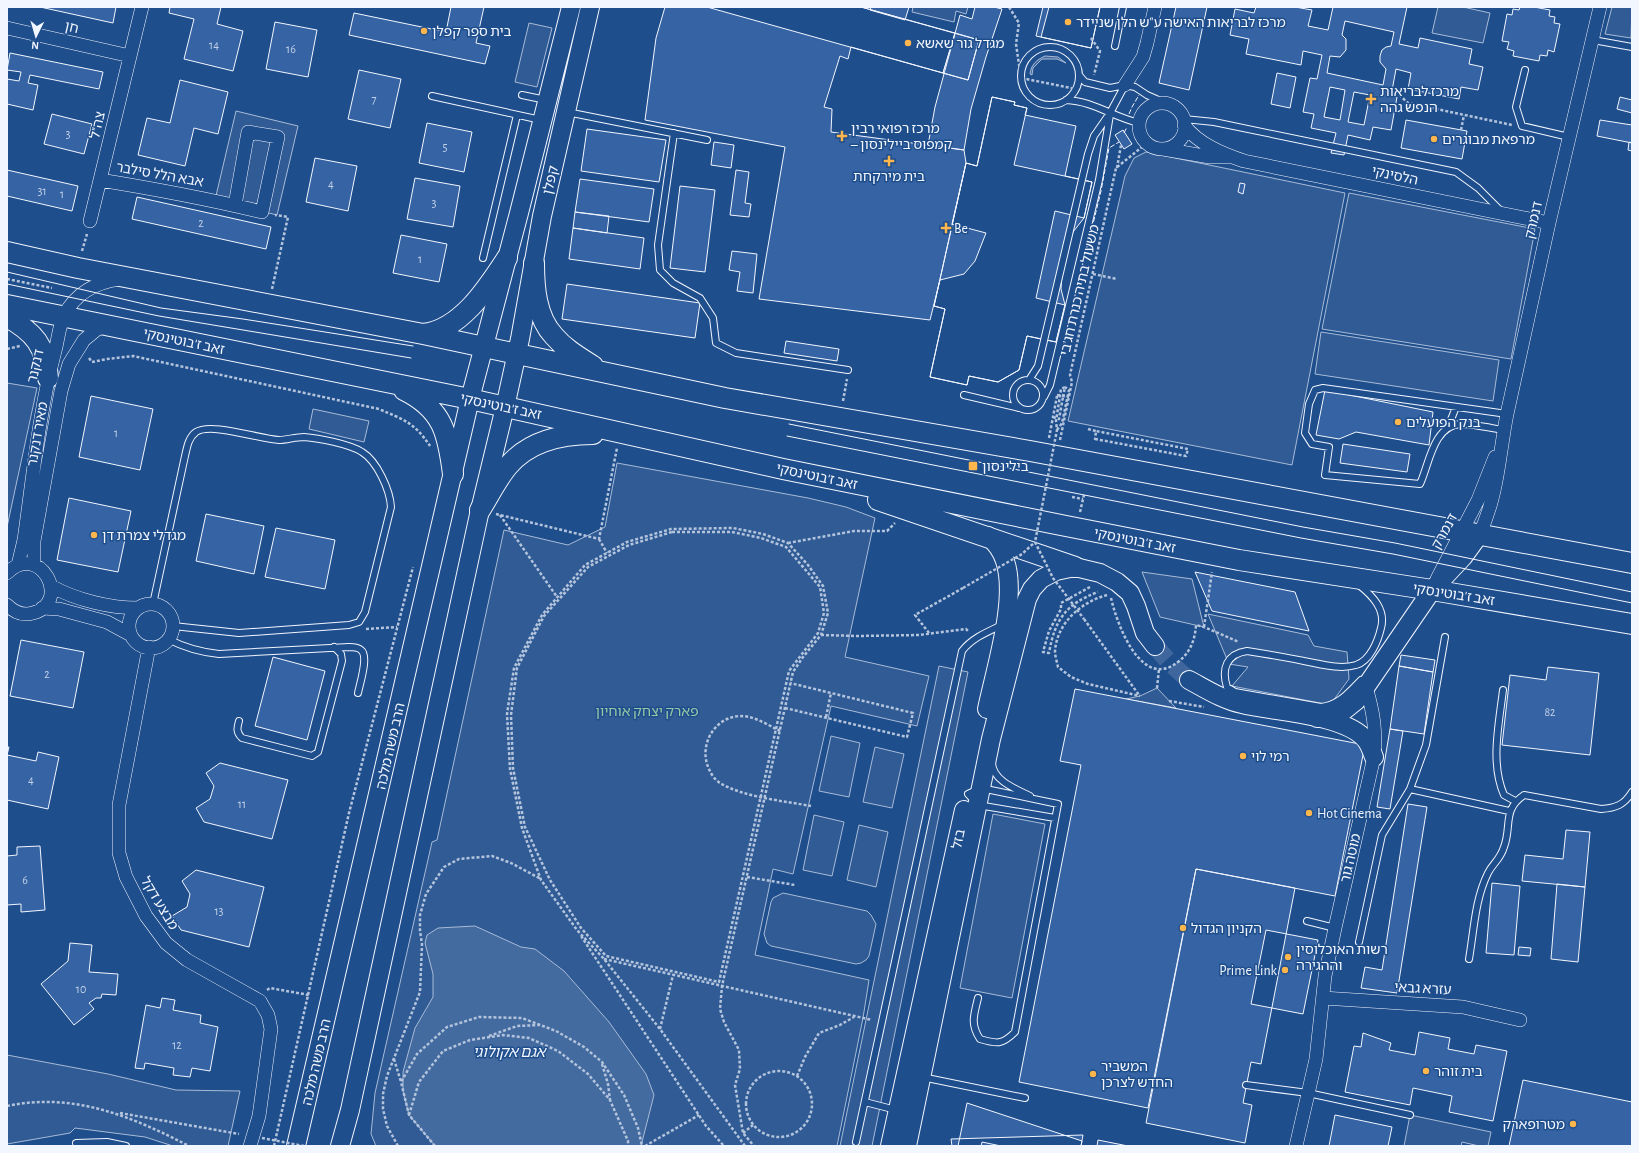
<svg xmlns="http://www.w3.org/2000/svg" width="1639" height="1153" font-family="'Alegreya Sans','Noto Sans Hebrew',sans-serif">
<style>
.built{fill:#305b95;stroke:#a8bbd7}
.water{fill:#446ba0;stroke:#a8bbd7}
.building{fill:#3563a3;stroke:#f2f6ff;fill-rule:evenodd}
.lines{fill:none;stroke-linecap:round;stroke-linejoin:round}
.secondary-tunnel{stroke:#3f679d;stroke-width:18;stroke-dasharray:18 9;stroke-linecap:butt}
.lane-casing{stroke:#f2f6ff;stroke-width:8}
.street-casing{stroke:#f2f6ff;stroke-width:14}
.secondary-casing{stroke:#f2f6ff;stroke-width:20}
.primary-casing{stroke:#f2f6ff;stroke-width:22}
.path{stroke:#b3c4dc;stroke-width:2.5;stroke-dasharray:3 2;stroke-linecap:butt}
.lane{stroke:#1f4e8c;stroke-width:6}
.street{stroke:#1f4e8c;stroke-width:13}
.secondary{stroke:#1f4e8c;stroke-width:18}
.primary{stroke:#1f4e8c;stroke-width:20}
.tram{stroke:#f2f6ff;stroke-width:1}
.path-bridge{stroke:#b3c4dc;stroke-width:2.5;stroke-dasharray:3 2;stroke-linecap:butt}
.fence{stroke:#f2f6ff;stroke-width:1;stroke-dasharray:5 2;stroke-linecap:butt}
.poi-dot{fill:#ffb74d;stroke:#1f4e8c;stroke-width:1.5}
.labels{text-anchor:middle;stroke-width:3;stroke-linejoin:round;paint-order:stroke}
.number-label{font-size:12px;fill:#c3d1e8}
.poi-label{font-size:14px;fill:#f2f6ff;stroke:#1f4e8c;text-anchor:start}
.street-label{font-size:14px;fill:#f2f6ff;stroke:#1f4e8c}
.park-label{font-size:14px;fill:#97c8a6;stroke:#1f4e8c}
.water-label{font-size:15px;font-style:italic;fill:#f2f6ff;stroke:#1f4e8c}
</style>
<rect width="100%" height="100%" fill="#1f4e8c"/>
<path class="built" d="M913 7H968L966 14 956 11 954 22 912 12Z
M1438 7H1463L1490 13 1483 43 1432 33Z
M1612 7H1632L1631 38 1605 34Z
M529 23 552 28 537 87 515 82Z
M236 111 298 126 277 215 215 200Z
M1146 152 1345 193 1292 465 1068 421 1125 176 1134 158Z
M1349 193 1535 229 1511 359 1322 329Z
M1321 332 1499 360 1493 401 1315 374Z
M7 383 37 388 7 527Z
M313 409 369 421 364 442 309 429Z
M617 463 808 498 846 507 875 518 845 657 929 676 917 726 831 706 793 874 773 869 755 955 869 980 863 1018 837 1146H376L371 1134 375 1093 432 842 437 840 504 530 568 545 605 527Z
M1142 572 1192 579 1204 627 1160 617Z
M1208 614 1308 635 1314 646 1347 652 1349 679 1330 705 1232 686 1248 667 1229 664Z
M939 666 968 672 872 1146H840Z
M1157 688 1176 708 1126 699 1140 696Z
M831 736 860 743 849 797 819 791Z
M875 747 904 754 892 808 863 802Z
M993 814 1045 824 1012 998 960 988Z
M814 815 844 822 832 876 803 870Z
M859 825 888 832 876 887 847 880Z
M783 893 867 911 871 915 876 924 869 956 866 960 861 963 856 964 771 946 767 943 764 934 771 902 773 898Z
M7 1055 108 1074 176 1090 240 1091 228 1146H173L145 1137 75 1128 70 1133 7 1144Z
M1410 1115 1491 1132 1488 1146H1479L1462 1142 1461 1146H1404Z"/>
<path class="water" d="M1045 56 1058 57 1066 63 1057 59H1042L1033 68 1032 75 1030 74C1031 65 1036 60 1045 56Z
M475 926 521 947 535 949 564 971 609 1022 646 1074 654 1095 641 1146H435L409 1115 403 1091V1072L415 1028 433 997V974L425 943 427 935 438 928Z"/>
<path class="building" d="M40 7H116L113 23Z
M170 7H221L217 24 243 31 233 71 184 59 194 19 169 13Z
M451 7H484L476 43 490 46 485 64 349 35 354 13 446 32Z
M665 7H861L955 33 943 73 851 47 848 59 840 56 824 107 832 109 831 132 964 150 966 163 952 224 986 233 975 261 964 274 940 280 930 320 759 299 785 147 645 120 656 38Z
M707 7H861L979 40 968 80Z
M871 7H909L905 20 870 10Z
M975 7H994L1002 9 986 57 971 109 964 150 928 145 935 107 960 15 972 19Z
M1043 7H1100L1091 48 1036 36Z
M1049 7H1100L1091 48 1041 37Z
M1176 7H1207L1189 90 1159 83Z
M1256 7H1295L1312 10 1308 26 1328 30 1333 7H1407L1399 44 1418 48 1420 38 1472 49 1469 64 1483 67 1478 90 1461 87 1459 99 1408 89 1411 73 1396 69 1391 96 1397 97 1391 130 1373 127 1370 140 1348 135 1344 155 1331 153 1336 133 1311 128 1314 114 1303 112 1310 78 1317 79 1322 55 1303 51 1301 65 1246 54 1249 39 1230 35 1235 9 1254 13ZM1345 21 1394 32 1391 46 1386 47 1382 50 1380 56V62L1386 69 1383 85 1327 73 1330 56 1340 57 1346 50V39L1342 35ZM1330 87 1345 90 1340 120 1324 117ZM1354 92 1370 95 1364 125 1348 122Z
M1520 7H1534L1550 10 1549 16 1555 17 1554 23 1560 24 1554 52 1548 50 1547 56 1540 55 1539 61 1513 56 1514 51 1507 49 1509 42 1502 41 1507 14 1512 15 1513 9 1519 10Z
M275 22 317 30 308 77 266 69Z
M955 33 979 40 968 80 943 73Z
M10 53 103 72 99 89 30 75 28 83 38 85 33 110 7 104V79L19 81 21 72 7 70Z
M359 70 401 79 390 128 348 119Z
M1277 73 1296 77 1290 108 1271 104Z
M180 80 228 92 218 134 194 128 185 166 138 155 147 118 170 123Z
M992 97 1015 102 1014 105 1027 108 1014 165 1092 182 1084 218 1055 211 1036 298 1065 305 1056 342 1027 336 1019 370 998 382 969 376 967 385 930 377 945 309 934 306 966 163 977 166Z
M992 97 1015 102 1014 105 1027 108 1025 115 1076 126 1065 176 1092 182 1084 218 1073 232 1068 245 1062 274 1061 289 1065 305 1056 342 1027 336 1019 370 998 382 969 376 967 385 930 377 945 309 934 306 966 163 977 166Z
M1620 97 1632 100V113L1617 109Z
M52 114 92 124 84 154 44 144Z
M1406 120 1467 131 1462 159 1401 148Z
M1600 120 1632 125V143L1597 136Z
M427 123 472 132 464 172 419 163Z
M587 129 666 140 659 182 581 171Z
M1123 130 1132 144 1124 149 1115 135Z
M714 142 734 145 731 168 711 165Z
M1629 142 1632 143V151L1628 150Z
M315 158 357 166 348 211 306 202Z
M7 170 78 186 72 211 7 196Z
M736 170 749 172 745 203 751 204 749 217 730 215Z
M415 178 460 186 453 227 407 219Z
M580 179 654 189 649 222 575 212Z
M1240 183 1245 184 1243 194 1238 192Z
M680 186 715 190 705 272 670 268Z
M137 197 271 227 266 249 132 219Z
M575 212 609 216 607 233 573 228Z
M573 228 644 238 640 269 569 259Z
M401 235 447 244 439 282 393 273Z
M732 251 757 254 753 293 737 291 740 272 729 270Z
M567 284 700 303 695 338 562 319Z
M786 341 839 349 837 361 784 353Z
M1325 390 1433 412 1429 445 1356 432 1339 439 1316 435Z
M91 396 153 409 140 470 79 457Z
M1343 444 1410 454 1407 472 1340 463Z
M69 498 131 511 118 572 57 560Z
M206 514 264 526 254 574 196 561Z
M276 528 335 540 325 589 265 577Z
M1195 572 1295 592 1309 631 1212 611Z
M21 640 84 652 73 708 10 696Z
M1401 655 1435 660 1433 672 1399 666Z
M273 657 325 671 307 740 255 726Z
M1399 666 1433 672 1424 734 1390 729Z
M1548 667 1599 673 1590 755 1502 745 1510 675 1546 680Z
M1075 689 1365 745 1335 896 1196 869 1148 1108 1019 1082 1081 765 1060 761Z
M1390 729 1403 731 1390 809 1377 807Z
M7 747H9L7 755 36 761 38 752 59 757 48 809 7 800Z
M220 763 288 780 272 839 204 822 196 808 210 799 214 786 206 773Z
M1408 804 1427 807 1397 993 1361 988 1365 967 1382 970Z
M1566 830 1590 832 1585 887 1522 881 1525 855 1563 859Z
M40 846 45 910 21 912V904L7 905V856L17 855V847Z
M1196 869 1295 888 1261 1064 1251 1062 1243 1103 1252 1105 1245 1143 1146 1123Z
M196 870 264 887 249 947 181 930 172 916 187 907 190 894 182 881Z
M1492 883 1520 886 1514 955 1486 953Z
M1557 884 1585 887 1578 962 1551 959Z
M1266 930 1318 940 1303 1014 1251 1004Z
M70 943 92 945 89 972 118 974 116 995 102 994 101 998H96L89 1003 94 1009 74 1025 41 984 68 961Z
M1519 947 1531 948 1530 956 1518 955Z
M162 998 175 1000 173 1010 201 1015 200 1023 218 1027 210 1071 192 1068 190 1077 173 1075 174 1068 145 1063 144 1069 135 1068 146 1005 160 1008Z
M1419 1032 1450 1038 1448 1049 1474 1054 1476 1045 1507 1051 1493 1121 1449 1112 1452 1096 1413 1088 1410 1105 1345 1092 1354 1046 1361 1047 1363 1033 1391 1043 1389 1050 1415 1055Z
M1523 1080 1632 1102V1146H1509Z
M967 1103 1082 1141 1081 1146H958Z
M1335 1115 1392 1127 1388 1146H1329Z
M1083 1135 1081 1146H952L951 1139Z
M1098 1140 1128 1146H1097Z
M982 1142 1001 1146H981Z"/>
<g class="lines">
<path class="secondary-tunnel" d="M1155 646 1169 662 1189 680"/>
<defs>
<path id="lane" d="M1593 40 1632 47
M1115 46 1123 7
M1021 76a29 29 0 1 1 58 0a29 29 0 1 1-58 0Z
M1525 70 1516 107 1522 126 1569 137
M1079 75 1085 82 1110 88 1125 85 1135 87 1147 95 1165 103
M522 95 546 100
M432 96 541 120
M1066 100C1093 101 1113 117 1139 123
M567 112 707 140
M1184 119 1214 122 1456 172 1478 188 1500 210
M674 133 658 245 660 270 673 283 700 298 713 318 716 343 736 353 848 370
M483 258 517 115
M1013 395a15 15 0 1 1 30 0a15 15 0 1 1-30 0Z
M1029 380 1038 366 1088 154 1094 136 1110 113 1125 85
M964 395 1019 408
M1044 397 1050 385 1099 180 1110 115
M1448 427 1456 407
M1503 430C1491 428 1473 424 1461 424 1433 425 1429 465 1420 484L1325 475 1329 447 1312 444 1305 433 1309 404 1315 390 1323 388 1507 414
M1359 585C1373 596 1386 610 1381 628 1378 641 1370 661 1356 665 1340 670 1320 664 1304 661 1285 657 1266 654 1247 651 1227 654 1221 668 1227 687L1235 692 1321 707C1339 705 1349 692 1361 680
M153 604 185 456C187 448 188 438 196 432 211 422 259 439 279 440 287 440 295 437 304 437 318 438 350 444 362 452 377 461 390 490 391 507L365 612 359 622 349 625 239 633 173 626
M168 639C185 648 200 652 219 654L349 647C353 647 358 647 361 650 369 656 360 683 358 693
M1503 690C1499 724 1490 763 1504 795L1515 801
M239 721C237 728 236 732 242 738L312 756 318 752 342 661 341 654 334 647
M992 763C993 781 1016 789 1030 796
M1410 789 1509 811
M1307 921 1335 928
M1359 942 1382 835 1410 789 1426 745 1445 637
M1469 959C1474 930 1475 899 1488 873 1493 863 1500 860 1504 847 1512 826 1502 810 1524 795L1601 809C1616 808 1624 805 1632 792
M978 998C974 1015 970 1024 980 1039 997 1044 1002 1045 1015 1032L1058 804 981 788 968 794 978 805 1055 818
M922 1077 1025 1098
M1246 1085 1308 1093 1410 1115
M865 1102 896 1110
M856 1142 962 651C972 638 987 632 1002 625
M77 1146 76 1143 107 1142 126 1146"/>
<path id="street" d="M7 28 130 56
M1125 85 1143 57 1147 43 1155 7
M1139 126a23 23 0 1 1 46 0a23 23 0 1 1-46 0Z
M1184 125C1198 144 1223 154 1244 161L1549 223
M1163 149 1210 157H1229
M100 180C155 189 209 199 262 212L278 137 248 132 235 205
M90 221 142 7
M1479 535C1498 496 1499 455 1507 414L1549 223 1600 7
M18 565 24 540C33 477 39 412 55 351 58 340 59 326 64 316 75 293 97 282 120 279
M34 565V541L61 391 69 364 84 340 96 330 106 325
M7 573C39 540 73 602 33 613 23 616 14 612 7 605
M1437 579 1478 500 1495 457
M51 586C76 600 110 608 138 608
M129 626a22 22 0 1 1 44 0a22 22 0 1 1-44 0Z
M42 608 59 609 107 622 131 635
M149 647 119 805V853L126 877 146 916 166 943 187 960 260 1001 268 1015 271 1029 259 1116 250 1146
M1323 998 1463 1007 1520 1020
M1296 1146 1316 1059 1325 976 1335 928 1374 757C1376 730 1374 714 1366 687"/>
<path id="secondary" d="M1189 680C1206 689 1223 700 1242 704 1274 712 1345 714 1366 740 1370 745 1372 752 1374 757
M987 709C995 670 1018 599 1005 561 1002 551 996 543 988 536
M1317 718 1341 713 1356 701 1432 590 1463 557 1479 535
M296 1146 470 399 519 213 571 7
M340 1146 350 1110 480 510 505 407 520 339 542 216 590 7
M890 1146 964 810
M907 1146 991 739 1027 599 1032 589 1041 579 1056 571 1075 567 1100 573 1117 582 1130 593 1136 606 1145 633 1155 646"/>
<path id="primary" d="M7 252 78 268 423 334 725 398 1030 451 1632 563
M534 263C534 287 536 317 554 336 565 349 579 357 593 366
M7 305 470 399 783 469 1066 526 1239 560 1432 590 1632 624
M7 317C34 332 46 346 48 378
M423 334C461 330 488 287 507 258
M404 390C443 409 448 434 453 474
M878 500 1075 567
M480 510C489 496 497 479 508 466 529 441 562 434 593 434"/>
</defs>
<use href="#lane" class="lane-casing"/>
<use href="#street" class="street-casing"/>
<use href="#secondary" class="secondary-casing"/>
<use href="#primary" class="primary-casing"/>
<path class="path" d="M1009 7 1019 23 1016 44 1021 78 1076 89
M1091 38 1100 51 1094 75
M1392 88 1408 103 1512 125
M1461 130 1464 115
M1117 168 1121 145
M82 251 87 234
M1093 274 1117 279
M7 279 52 288
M272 289 288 217 275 215
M7 349 20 346
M89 358 92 362 107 359 133 356 379 409C404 420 414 422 430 446
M1057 395 1069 397
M843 401 847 379
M1053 417 1059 419 1063 397
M1088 429 1096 431 1095 440
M1049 438 1057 396
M1095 439 1186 456 1188 449 1096 431
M1060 440 1072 382 1070 375 1116 168 1147 143
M1072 497 1083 499
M1080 512 1084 495
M496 514 599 539 617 448
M500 515 557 597
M672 532H732L761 538 786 547 820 587 824 613 818 633 789 671 719 982 606 956 581 928 550 880 525 827 513 768 511 715 517 668 544 616 588 567 629 545Z
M599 539 607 553
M788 543 854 531H887L895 523
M1090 587 1061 603V609L1049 631 1043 652 1049 653C1055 619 1066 604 1098 592
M1107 595C1081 602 1057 623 1055 651 1055 656 1057 662 1058 667L1071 677 1088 684 1140 696
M1111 598C1117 624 1141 691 1178 662 1190 653 1195 640 1196 625L1204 627 1239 642
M1084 619 1139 695
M1204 627 1212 572
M366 629 397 627
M929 633 915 615 963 588
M821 635 858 636 919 635 966 629 969 632
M1157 688 1159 669
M1169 701 1204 707
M785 708 907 737 913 713 790 683
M826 717 831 693
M780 731C768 725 755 716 740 716 714 717 698 746 709 769 711 774 715 780 720 783 743 797 784 801 811 806
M747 877 795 885
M581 936 706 1126 724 1146
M604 959 872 1020
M267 990 270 988 309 995
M660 1029 673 975
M489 1036 517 1026 540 1025
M394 1059 401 1082
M602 1064 608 1084 610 1100
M746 1104a33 33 0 1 1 66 0a33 33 0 1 1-66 0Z
M797 1076 805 1057 819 1033 840 1025 854 1017
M7 1106C73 1092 131 1116 189 1146
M120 1113 239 1134
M409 1115 419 1082 443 1051 470 1040 503 1035 529 1038 558 1051 588 1074 610 1100 628 1141V1146
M743 1133 753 1125
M274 1146 349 813 413 567
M398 1146 387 1126 383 1109V1094L387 1076 420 992 422 944 420 931V915L426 894 444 867 459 859 492 856 511 863 541 879
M435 1146 409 1115 401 1082 417 1054 447 1027 479 1017 522 1018 556 1031 584 1047 602 1062 624 1095 638 1128 642 1146
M645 1146 699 1115
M745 1146 660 1029 604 959 577 930 541 880 522 828 510 769 507 714 514 668 542 615 585 565 627 542 671 529 733 528 763 534 788 543 808 565 823 586 828 613 821 635 803 657 793 672 722 986 720 1009 724 1022 739 1050 740 1069 735 1085 743 1133 754 1146"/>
<use href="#lane" class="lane"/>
<use href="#street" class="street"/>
<use href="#secondary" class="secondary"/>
<use href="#primary" class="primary"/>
<path class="tram" d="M7 272 161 308 243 319 413 346
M7 284 159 316 411 358
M789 424 1303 527 1395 543 1632 592
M787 436 1301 538 1393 554 1632 603"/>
<path class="path-bridge" d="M1065 387 1061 389 1056 421 1057 430 1035 542 1053 578 1084 619
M1063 397 1065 387
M1057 430 1062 423 1069 390 1065 387
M963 588 1022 554 1035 542
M262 1138 304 1146"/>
<path class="fence" d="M1129 114 1132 107 1139 95
M1124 133 1127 127
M1077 290 1101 191 1109 148 1119 142"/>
</g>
<g class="poi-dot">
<circle cx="1068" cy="22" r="4"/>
<circle cx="424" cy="31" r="4"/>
<circle cx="908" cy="43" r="4"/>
<path d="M1369 93h4v4h4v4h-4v4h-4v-4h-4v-4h4z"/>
<path d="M840 130h4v4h4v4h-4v4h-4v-4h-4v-4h4z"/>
<circle cx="1434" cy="139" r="4"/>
<path d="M887 155h4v4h4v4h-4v4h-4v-4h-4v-4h4z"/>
<path d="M944 222h4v4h4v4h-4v4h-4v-4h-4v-4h4z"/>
<circle cx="1398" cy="422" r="4"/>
<rect x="968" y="461" width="10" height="10" rx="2"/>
<circle cx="94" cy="535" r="4"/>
<circle cx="1243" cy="756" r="4"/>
<circle cx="1309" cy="813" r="4"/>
<circle cx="1183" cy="928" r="4"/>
<circle cx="1288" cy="957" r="4"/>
<circle cx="1285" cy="970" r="4"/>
<circle cx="1426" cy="1071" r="4"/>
<circle cx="1093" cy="1074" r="4"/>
<circle cx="1573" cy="1124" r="4"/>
</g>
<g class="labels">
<g class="number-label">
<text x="214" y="49">14</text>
<text x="291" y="53">16</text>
<text x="374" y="103">7</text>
<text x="68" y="138">3</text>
<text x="445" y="151">5</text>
<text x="331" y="188">4</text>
<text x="42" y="195">31</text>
<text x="62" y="198">1</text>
<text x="434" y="207">3</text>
<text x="201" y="227">2</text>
<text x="420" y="263">1</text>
<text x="116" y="437">1</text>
<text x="47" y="678">2</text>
<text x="1550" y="716">82</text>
<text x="31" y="784">4</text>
<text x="242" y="808">11</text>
<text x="25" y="884">6</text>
<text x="219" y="915">13</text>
<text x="81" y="993">10</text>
<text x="177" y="1049">12</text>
</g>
<g class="poi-label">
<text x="1076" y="27">מרכז לבריאות האישה ע"ש הלן שניידר</text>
<text x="432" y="36">בית ספר קפלן</text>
<text x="916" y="48">מגדל גור שאשא</text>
<text x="1380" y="96">מרכז לבריאות<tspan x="1380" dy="16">הנפש גהה</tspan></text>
<text x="851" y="133">מרכז רפואי רבין<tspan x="851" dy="16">– קמפוס ביילינסון</tspan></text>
<text x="1442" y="144">מרפאת מבוגרים</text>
<text x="889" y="181" text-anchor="middle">בית מירקחת</text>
<text x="954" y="233">Be</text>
<text x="1406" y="427">בנק הפועלים</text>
<text x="982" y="471">בילינסון</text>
<text x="102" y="540">מגדלי צמרת דן</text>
<text x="1251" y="761">רמי לוי</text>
<text x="1317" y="818">Hot Cinema</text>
<text x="1191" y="933">הקניון הגדול</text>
<text x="1296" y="954">רשות האוכלוסין<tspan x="1296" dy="16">וההגירה</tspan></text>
<text x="1277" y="975" text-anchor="end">Prime Link</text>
<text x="1101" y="1071">המשביר<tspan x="1101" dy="16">החדש לצרכן</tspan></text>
<text x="1434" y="1076">בית זוהר</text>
<text x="1565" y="1129" text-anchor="end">מטרופארק</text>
</g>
<g class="street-label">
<text transform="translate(72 27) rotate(13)" y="5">חן</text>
<text transform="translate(97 125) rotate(-77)" y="5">צה"ל</text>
<text transform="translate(160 174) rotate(10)" y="5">אבא הלל סילבר</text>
<text transform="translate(1395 175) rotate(12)" y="5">הלסינקי</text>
<text transform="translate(550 180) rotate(-77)" y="5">קפלן</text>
<text transform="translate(1533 220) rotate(-77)" y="5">דנמרק</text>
<text transform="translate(1079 290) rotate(-77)" y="5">משעול בתיה כנרת חג'בי</text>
<text transform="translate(184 341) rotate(12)" y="5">זאב ז'בוטינסקי</text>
<text transform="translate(35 366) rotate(-77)" y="5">דנקנר</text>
<text transform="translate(501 406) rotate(12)" y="5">זאב ז'בוטינסקי</text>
<text transform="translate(37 434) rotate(-80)" y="5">מאיר דנקנר</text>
<text transform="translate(817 476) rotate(12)" y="5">זאב ז'בוטינסקי</text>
<text transform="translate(1444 531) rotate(-61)" y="5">דנמרק</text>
<text transform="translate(1135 540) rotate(11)" y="5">זאב ז'בוטינסקי</text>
<text transform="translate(1454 594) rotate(9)" y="5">זאב ז'בוטינסקי</text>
<text transform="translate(390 746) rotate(-77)" y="5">הרב משה מלכה</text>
<text transform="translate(958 839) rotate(-78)" y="5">בזל</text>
<text transform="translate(1350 858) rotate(-77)" y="5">מוטה גור</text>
<text transform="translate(160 903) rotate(59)" y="5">מבצע דקל</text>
<text transform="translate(1423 988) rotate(3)" y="5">עזרא גבאי</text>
<text transform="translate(316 1062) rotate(-77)" y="5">הרב משה מלכה</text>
</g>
<g class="park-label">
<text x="647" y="716">פארק יצחק אוחיון</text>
</g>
<g class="water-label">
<text x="509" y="1057">אגם אקולוגי</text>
</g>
</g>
<rect width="1639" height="1153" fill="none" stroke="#f2f6ff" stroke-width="16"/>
<g transform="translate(36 36) rotate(185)" stroke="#1f4e8c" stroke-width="3" paint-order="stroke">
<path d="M0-3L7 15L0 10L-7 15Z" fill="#f2f6ff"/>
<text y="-6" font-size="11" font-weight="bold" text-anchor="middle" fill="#f2f6ff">N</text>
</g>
</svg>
